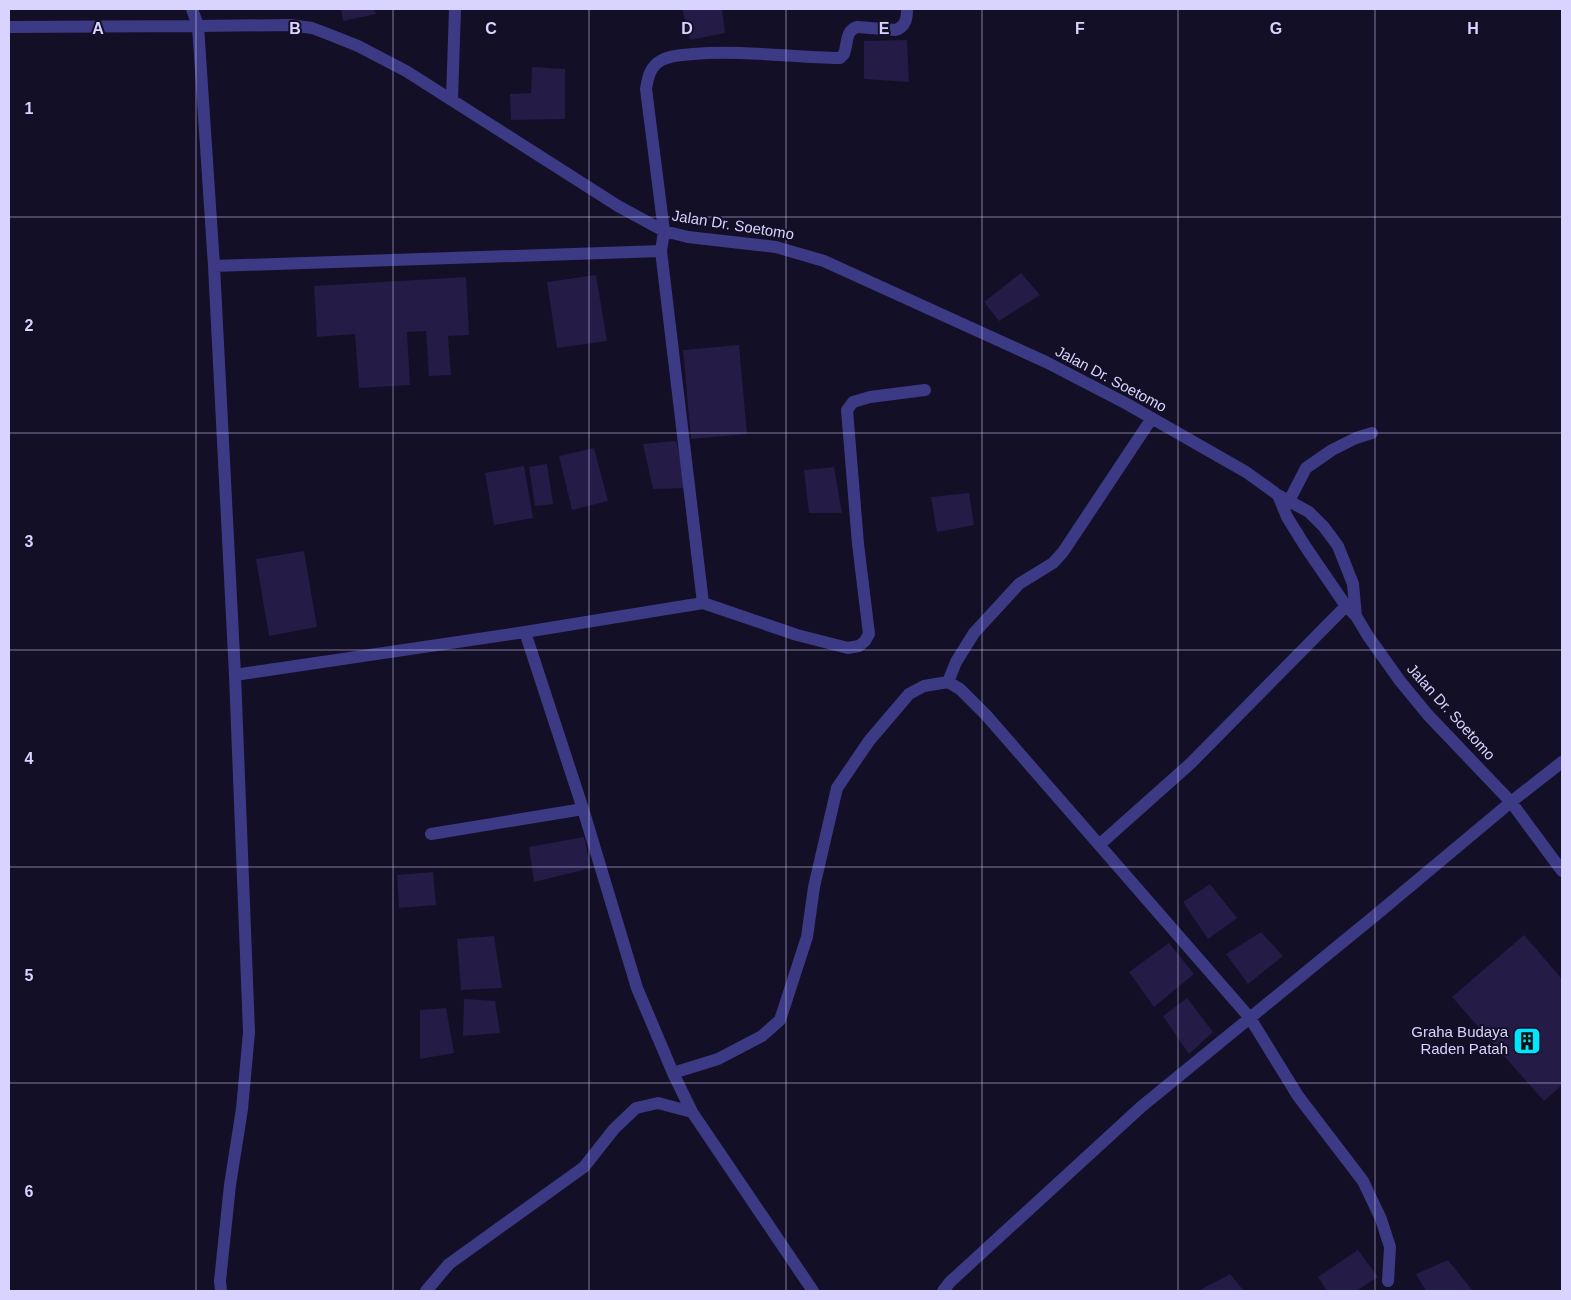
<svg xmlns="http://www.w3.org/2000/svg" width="1571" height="1300" font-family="Helvetica,sans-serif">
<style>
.building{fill:#241b47}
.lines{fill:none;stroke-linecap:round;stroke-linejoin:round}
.minor{stroke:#3d3a85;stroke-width:12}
.grid{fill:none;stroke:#d9d4ff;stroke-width:1;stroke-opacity:0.55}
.labels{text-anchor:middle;stroke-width:4;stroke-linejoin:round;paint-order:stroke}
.street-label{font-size:15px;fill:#d9d4ff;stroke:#130f26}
.poi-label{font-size:15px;fill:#d9d4ff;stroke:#130f26;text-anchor:end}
.grid-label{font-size:16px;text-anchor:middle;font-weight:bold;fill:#d9d4ff;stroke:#130f26;stroke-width:4;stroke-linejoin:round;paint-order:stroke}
</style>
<rect width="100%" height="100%" fill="#130f26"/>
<path class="building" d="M341 9H374L376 14 343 21Z
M682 9H722L725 33 690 40Z
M907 40 909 82 864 79V41Z
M532 67 565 69V119L511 120 510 94 531 93Z
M1021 273 1040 295 999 321 984 302Z
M596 275 607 341 557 348 547 282Z
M466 277 469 335 448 336 451 375 429 376 426 331 407 332 410 385 359 388 355 334 317 337 314 286Z
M739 345 747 434 691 439 683 350Z
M676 441 688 488 653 489 643 444Z
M594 448 608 501 572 510 559 456Z
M547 464 553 504 535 506 529 467Z
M524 466 533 518 494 525 485 473Z
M834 467 842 513H809L804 470Z
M969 493 974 525 937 532 931 497Z
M304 551 317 627 269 636 256 559Z
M584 837 591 868 534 882 529 847Z
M433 872 436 905 399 908 397 875Z
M1210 884 1237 918 1208 939 1183 902Z
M1261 932 1283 956 1248 984 1226 954Z
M1524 935 1562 979V1085L1544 1101 1452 997Z
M494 936 502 988 461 990 457 939Z
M1169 943 1194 974 1154 1007 1129 972Z
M1187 998 1213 1032 1189 1054 1163 1016Z
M464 999 495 1001 500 1033 463 1036Z
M446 1008 454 1053 420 1059V1010Z
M1358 1250 1378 1277 1356 1291H1327L1318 1277Z
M1448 1260 1473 1291H1426L1416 1274Z
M1230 1274 1244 1291H1198Z"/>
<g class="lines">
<path class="minor" d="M192 9 198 26 290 25 312 28 328 34 358 46 406 71 618 206 664 231 688 237 776 247 824 261 1046 362 1127 404 1246 472 1278 495 1309 512 1324 527 1338 546 1353 584 1356 616
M9 27 198 26 214 266 235 675 249 1032 242 1109 230 1185 220 1281 221 1291
M452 99 455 9
M214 266 661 251
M1278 495 1287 517 1305 546 1346 606 1356 616 1368 636 1400 681 1428 715 1511 802 1562 871
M1289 501 1306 468 1332 450 1356 438 1372 433
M703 603 661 251 664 231 646 89C648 77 650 66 662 60 671 55 683 55 693 54 742 50 790 57 840 58L844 54C848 43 845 31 857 27L896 30C906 26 907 18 907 9
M525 632 583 809 637 988 673 1073 692 1112 813 1291
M235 675 525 632 703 603 797 635 848 648 859 646 865 641 869 634 858 544 847 410 853 402 870 397 925 390
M948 682 956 662 974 633 1019 584 1053 563 1063 552 1152 418
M431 834 583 809
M1099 845 1191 763 1346 606
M673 1073 718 1059 762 1036 780 1020 807 937 814 887 837 788 869 741 909 694 924 686 948 682 960 689 986 715 1250 1018 1298 1096 1363 1181 1381 1219 1390 1247 1388 1281
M426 1291 449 1264 584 1167 614 1129 636 1108 658 1103 692 1112
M943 1291 950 1282 1141 1107 1377 914 1511 802 1562 762"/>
</g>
<path class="grid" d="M196 9V1291M393 9V1291M589 9V1291M786 9V1291M982 9V1291M1178 9V1291M1375 9V1291M9 217H1562M9 433H1562M9 650H1562M9 867H1562M9 1083H1562"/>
<defs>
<symbol id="building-square" viewBox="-11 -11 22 22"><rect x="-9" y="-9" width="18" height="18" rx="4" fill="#00e5ff" stroke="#130f26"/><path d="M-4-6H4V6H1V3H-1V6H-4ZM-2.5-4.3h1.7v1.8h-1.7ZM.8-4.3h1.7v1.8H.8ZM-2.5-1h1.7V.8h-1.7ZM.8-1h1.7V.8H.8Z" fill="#111"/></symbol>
</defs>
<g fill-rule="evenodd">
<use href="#building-square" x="1511" y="1025" width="32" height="32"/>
</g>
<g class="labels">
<g class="street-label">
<text transform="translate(733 225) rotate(9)" y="5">Jalan Dr. Soetomo</text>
<text transform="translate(1111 379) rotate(28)" y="5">Jalan Dr. Soetomo</text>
<text transform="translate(1451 712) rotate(48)" y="5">Jalan Dr. Soetomo</text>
</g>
<g class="poi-label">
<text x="1508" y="1037">Graha Budaya<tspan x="1508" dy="17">Raden Patah</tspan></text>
</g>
</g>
<g class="grid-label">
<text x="98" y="34">A</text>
<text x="295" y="34">B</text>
<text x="491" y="34">C</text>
<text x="687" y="34">D</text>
<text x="884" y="34">E</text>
<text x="1080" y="34">F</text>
<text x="1276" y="34">G</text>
<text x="1473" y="34">H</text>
<text x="29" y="114">1</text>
<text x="29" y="331">2</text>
<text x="29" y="547">3</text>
<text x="29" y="764">4</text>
<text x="29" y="981">5</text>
<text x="29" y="1197">6</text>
</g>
<rect width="1571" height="1300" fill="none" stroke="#d9d4ff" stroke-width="20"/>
</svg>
